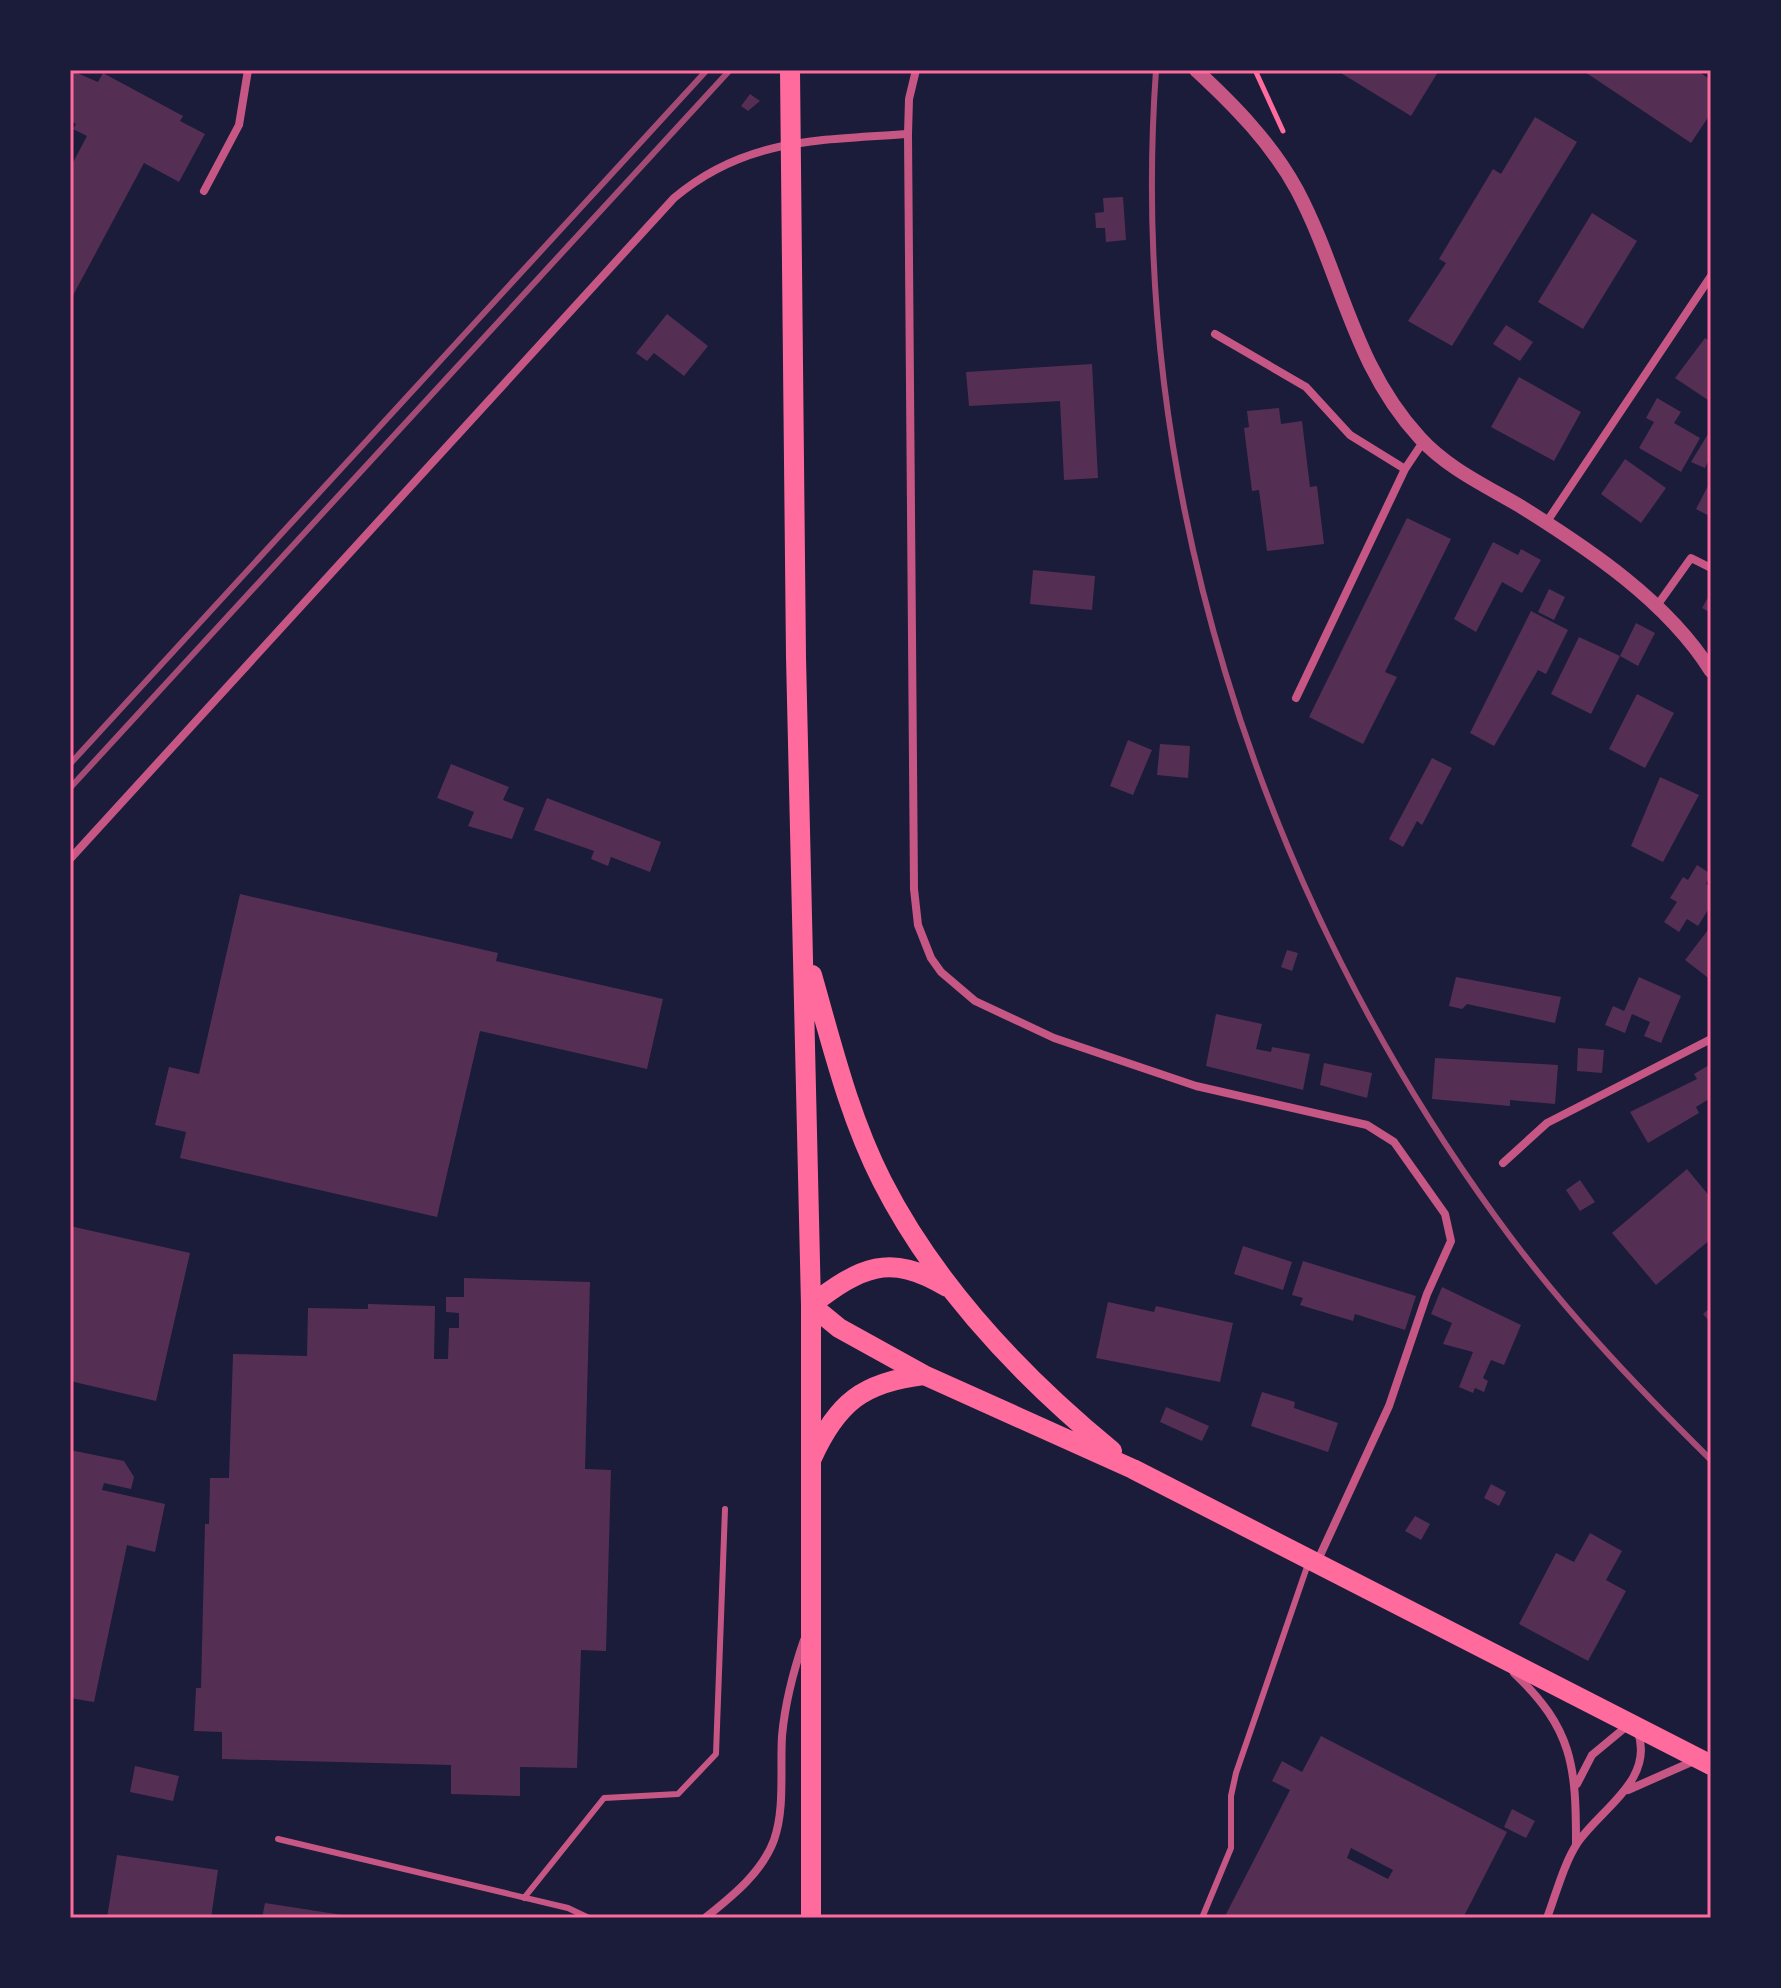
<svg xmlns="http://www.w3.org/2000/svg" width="1781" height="1988" font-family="'Asap Condensed',sans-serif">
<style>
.building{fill:#542f53;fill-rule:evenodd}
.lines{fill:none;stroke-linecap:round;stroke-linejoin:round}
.path{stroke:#ff6b9d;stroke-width:5}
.service{stroke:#c65784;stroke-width:6}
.minor{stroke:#c65784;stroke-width:8}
.tertiary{stroke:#c65784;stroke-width:14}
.primary{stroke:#ff6b9d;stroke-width:20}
.rail{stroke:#a44b75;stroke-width:6}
.neatline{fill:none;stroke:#ff6b9d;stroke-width:3}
</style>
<rect width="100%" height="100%" fill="#1b1b3a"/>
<path class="building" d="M70 70 98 82 103 73 183 116 180 121 205 134 179 182 144 163 70 301V168L87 136 73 129 76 124 70 121Z
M1336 70H1434L1438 72 1411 116Z
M1582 70H1696L1711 80V113L1691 143Z
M750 94 760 101 748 111 741 106Z
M1535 117 1577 142 1452 346 1408 321 1446 263 1439 259 1493 169 1501 174Z
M1123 197 1126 240 1106 242 1105 228H1096L1095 213 1104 212 1103 198Z
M1592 213 1637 241 1583 329 1538 302Z
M667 314 708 346 684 376 654 353 647 361 636 353Z
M1506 325 1533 342 1520 361 1493 344Z
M1705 338 1711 342V402L1675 378Z
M1092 364 1098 478 1064 480 1060 401 969 406 966 372Z
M1519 377 1581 412 1554 461 1491 427Z
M1657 398 1681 412 1674 423 1700 438 1681 472 1639 448 1654 422 1646 418Z
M1279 408 1281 424 1302 421 1310 487 1317 486 1324 544 1267 551 1259 490 1252 491 1244 428 1249 427 1247 411Z
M1711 429V455L1705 468 1691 462Z
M1625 459 1666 488 1641 523 1601 494Z
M1711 480V517L1696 509Z
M1407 518 1451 539 1385 672 1397 677 1363 744 1309 717Z
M1493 542 1518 555 1521 549 1541 560 1522 593 1502 582 1476 632 1454 619Z
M1033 570 1095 576 1092 610 1030 604Z
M1549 589 1565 597 1554 620 1538 612Z
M1711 592V613L1702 608Z
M1531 611 1568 630 1546 674 1538 670 1494 746 1470 733Z
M1636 623 1655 633 1638 666 1620 656 1591 714 1551 694 1579 637 1620 656Z
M1637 694 1674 713 1645 768 1609 749Z
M1128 740 1152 750 1133 795 1110 786Z
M1160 744 1190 746 1188 778 1157 775Z
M1432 758 1452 768 1422 825 1417 821 1403 847 1389 839Z
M451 764 509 787 503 800 524 808 512 839 468 826 474 812 437 798Z
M1660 777 1699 795 1663 862 1631 846Z
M547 798 661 842 650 872 611 857 608 866 591 859 594 851 534 830Z
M1697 865 1711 874 1706 884 1711 887V905L1698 926 1687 919 1679 932 1664 922 1677 902 1670 898 1683 877 1688 880Z
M240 894 498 953 496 961 663 999 647 1069 480 1031 437 1217 180 1158 186 1132 155 1125 169 1067 199 1074Z
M1711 926V980L1685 960Z
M1287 950 1298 953 1292 971 1281 967Z
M1456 977 1561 997 1555 1023 1467 1004 1462 1009 1449 1006Z
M1639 977 1681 996 1661 1043 1644 1036 1650 1022 1632 1014 1625 1033 1605 1025 1613 1006 1624 1011Z
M1216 1014 1262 1024 1256 1049 1271 1052 1272 1047 1310 1054 1303 1090 1206 1066Z
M1578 1048 1604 1050 1602 1073 1577 1071Z
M1435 1058 1558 1065 1555 1104 1510 1100V1106L1432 1099Z
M1324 1063 1372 1073 1367 1098 1320 1085Z
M1711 1064V1103L1709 1099 1696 1107 1699 1113 1648 1143 1630 1112 1697 1079 1694 1074Z
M1687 1169 1711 1198V1239L1656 1285 1612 1233Z
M1580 1180 1595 1202 1580 1211 1566 1190Z
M70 1226 190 1253 156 1401 70 1381Z
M1243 1246 1292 1262 1283 1290 1234 1274Z
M1303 1261 1416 1296 1405 1330 1355 1314 1353 1321 1300 1305 1303 1298 1292 1295Z
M464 1278 590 1282 585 1469 611 1470 606 1651 581 1650 577 1768 520 1767V1796L451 1794V1765L222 1759V1732L194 1731 196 1688H201L205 1524H209L210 1478H229L233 1354 307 1356 308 1308 368 1309V1304L435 1306 434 1359H448L449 1328H459V1313L446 1312V1297H464Z
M1442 1287 1521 1325 1504 1365 1491 1360 1483 1378 1488 1381 1484 1392 1475 1388 1473 1393 1459 1387 1473 1352 1443 1344 1452 1323 1431 1314Z
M1108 1302 1154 1312 1156 1306 1233 1323 1220 1382 1096 1358Z
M1711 1307V1323L1703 1314Z
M1262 1392 1295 1402 1294 1408 1338 1423 1328 1452 1251 1426Z
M1166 1407 1209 1426 1202 1441 1160 1422Z
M70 1450 124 1461 134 1477 131 1489 104 1483 102 1490 165 1504 155 1552 127 1545 94 1702 70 1698Z
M1491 1484 1506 1492 1499 1506 1484 1498Z
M1415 1516 1430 1524 1421 1540 1405 1531Z
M1590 1533 1622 1551 1606 1580 1626 1591 1588 1661 1519 1624 1556 1553 1574 1562Z
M1321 1736 1507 1832 1463 1918H1224L1290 1790 1272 1781 1282 1761 1302 1772ZM1351 1848 1393 1870 1388 1879 1347 1858Z
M135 1766 179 1776 173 1801 130 1792Z
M1512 1809 1535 1821 1526 1838 1504 1827Z
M117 1855 218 1870 211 1918H107Z
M265 1903 349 1916V1918H262Z"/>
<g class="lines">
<path class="path" d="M1255 70 1283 131"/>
<path class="service" d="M278 1839 568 1908 589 1918
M524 1898 604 1798 678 1794 716 1754 725 1509
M1202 1918 1231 1848V1796L1236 1773 1308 1564"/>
<path class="minor" d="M916 70 909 99 908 134 914 889 918 925 931 958 941 972 975 1001 1054 1038 1196 1086 1367 1125 1394 1142 1445 1214 1451 1241 1427 1294 1389 1406 1317 1562
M204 191 239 125 248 70
M1215 334 1306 387 1350 435 1405 469
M1546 523 1711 276
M1656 607 1691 558 1711 568
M1296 698 1405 469 1423 442
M70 859 674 198C745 138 819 140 908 134
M1503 1163 1547 1123 1711 1039
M1514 1673C1573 1729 1576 1766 1576 1844
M1577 1784 1592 1755 1627 1726
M1628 1790 1696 1760
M705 1918C731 1897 762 1873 774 1840 785 1809 780 1770 782 1736 785 1703 793 1672 804 1640
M1547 1918C1556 1894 1564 1863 1578 1842 1602 1808 1654 1780 1638 1732"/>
<path class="tertiary" d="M1196 70C1235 106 1272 144 1297 190 1342 275 1352 364 1420 438 1447 468 1486 486 1520 506 1589 549 1667 601 1711 671"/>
<path class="primary" d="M790 70 796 657 811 1305V1918
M812 975C832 1045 849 1116 882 1181 936 1287 1022 1377 1112 1451
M811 1305 839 1328 924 1375 1133 1469 1711 1765
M811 1305C861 1267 889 1252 947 1287
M812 1458C837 1403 863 1382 924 1375"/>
<path class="rail" d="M1156 70C1127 478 1257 887 1495 1216 1559 1305 1634 1384 1711 1460
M70 764 707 70
M70 788 730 70"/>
</g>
<rect width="1781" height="1988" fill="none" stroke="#1b1b3a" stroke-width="144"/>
<rect x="72" y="72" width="1637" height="1844" class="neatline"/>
</svg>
